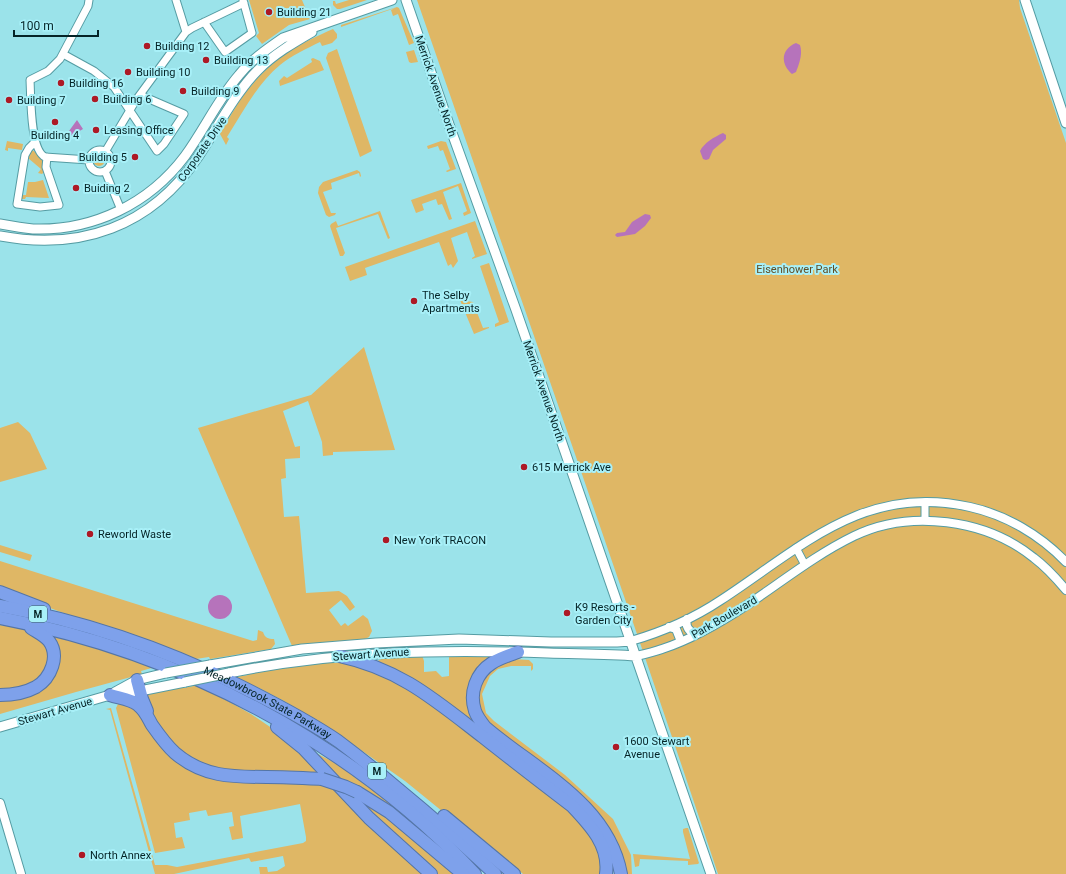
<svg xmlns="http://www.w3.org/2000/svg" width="1066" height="874" font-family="Roboto,sans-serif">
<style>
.green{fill:#dfb765}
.water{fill:#b673bb}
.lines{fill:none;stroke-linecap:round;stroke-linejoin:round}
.minor-casing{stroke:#559ca3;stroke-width:9}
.tertiary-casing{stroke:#559ca3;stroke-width:10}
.secondary-casing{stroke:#559ca3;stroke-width:11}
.motorway-casing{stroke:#5475a6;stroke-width:14}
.minor{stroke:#fff;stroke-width:7}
.tertiary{stroke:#fff;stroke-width:8}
.secondary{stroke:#fff;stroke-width:9}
.motorway{stroke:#7ea1eb;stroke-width:12}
.secondary-bridge-casing{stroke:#559ca3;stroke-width:11;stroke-linecap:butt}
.motorway-bridge-casing{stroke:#5475a6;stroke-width:14;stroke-linecap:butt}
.secondary-bridge{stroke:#fff;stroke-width:9}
.motorway-bridge{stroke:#7ea1eb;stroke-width:12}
.poi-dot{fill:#ad1925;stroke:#a8f0f8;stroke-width:1.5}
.labels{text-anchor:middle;stroke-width:4;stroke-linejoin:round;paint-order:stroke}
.shield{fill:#a8f0f8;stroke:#366166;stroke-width:1}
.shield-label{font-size:10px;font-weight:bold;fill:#052427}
.poi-label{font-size:11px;fill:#052427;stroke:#a8f0f8;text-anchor:start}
.street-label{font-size:11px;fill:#052427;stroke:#a8f0f8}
.park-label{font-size:11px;fill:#604d25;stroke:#a8f0f8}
</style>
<rect width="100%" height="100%" fill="#9be3ea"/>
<path class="green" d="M249 0H302L310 19 289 25 262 44 256 36 259 33Z
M349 0H367L340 9H337L333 5V1H335L336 4Z
M417 0H1019L1020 8 1066 143V874H718C621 582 518 291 417 0Z
M397 7 395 8 341 27V25L397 7 399 8 414 43 409 45 398 14 393 16 391 10Z
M333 29 337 34V38L332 43 322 46 320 42C306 49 292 55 280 65 257 84 243 112 227 137L229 139 226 145 220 134C228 120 236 105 246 92 249 88 253 84 256 80 280 54 301 43 333 29Z
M337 49 372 151 360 157 326 58 328 53Z
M414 50 418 62 411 63 409 62 406 52Z
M313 58 320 61 324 70 280 86 279 81 284 76 287 78 312 62 311 59Z
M7 141 23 144 22 150 8 148V151L5 150Z
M441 141 446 142 456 169 447 172 446 171 450 169 443 150 440 151 438 146 428 149 427 146Z
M32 150 34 151 42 160V165L44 172 42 174 38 173 41 169 28 158 30 151Z
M93 160a6 6 0 1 1 12 0a6 6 0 1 1-12 0Z
M357 170 360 172 361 176 360 177 359 173 331 183 332 189 323 192 331 213H336L335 215 329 217 326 215 318 193 319 187 323 182Z
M43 180 49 198 26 197 25 199H22L21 195H26L28 182H35Z
M461 183 471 213 464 216 463 213 467 211 458 186 443 192 452 219 449 220 442 204 438 205 436 199 422 204 424 210 416 213 411 200Z
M380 211 390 238 388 239 378 214 336 228 345 253 343 256H340L330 226 331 224 336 221 338 226Z
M475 221 487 254 472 259V258L475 256 467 232 451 238 458 261 453 268 451 264 448 266 439 242 365 268 367 275 350 281 345 267Z
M489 263 509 322 495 327V324L499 322 480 266Z
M460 300 473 302 483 328 489 327V328L474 334Z
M364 347 395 450 333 452V455L323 456 322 442 308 401 283 411 295 447 300 446V458L285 459 286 478 281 479 284 517 299 516 306 593 339 591 347 596 355 607 350 611 341 600 329 610 341 626 345 623 348 626 363 615 368 619 372 631 369 637 365 639 292 646 198 428 311 395Z
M18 422 30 433 47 469 0 482V428Z
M0 545 32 555 30 561 0 552Z
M0 561 253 641 257 640 258 630 263 632C265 638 268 639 274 639L275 644 271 649 210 659 209 657 196 659 58 611 0 589Z
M0 625 27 629 48 644 50 661 36 683 0 692Z
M52 636 85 643 155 667 141 671 142 674 76 692 0 714V697L48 678Z
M422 655 424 661V672L436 671 442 677 449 676V655H494L474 677 475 725 377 662 381 658Z
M512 659 529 660 533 664V669L531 671V666H511L498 669 490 676 482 694 486 713 494 721 565 775 613 819 631 855 632 874H624L619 855 481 716 476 691 491 667Z
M331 662 358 664 407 684 581 819 602 854V874H523L510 863 469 833 405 781 331 729 284 701 261 689 235 677 248 675 247 673Z
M182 685 183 688 199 685 251 714 279 733 320 774 275 773 256 770V773L224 772 198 763 173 745 151 715 145 695Z
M119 702 132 703 184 764 329 785 423 874H260L259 867H267L268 872 277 871 285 866 283 856 251 862 249 858 174 874H155L110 710 106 709 111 708 155 865H167L177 867 303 843 306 841V837L300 804 240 816 243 838 232 840 229 827 234 826 232 812 208 816 206 810 189 813 190 820 174 823 176 838 182 837 185 848 155 853 117 712 116 708Z
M316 753 339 765 394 806 390 807 338 779Z
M356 795 370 803 460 874H438L379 820Z
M686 828H688L699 863 698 864 688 865V861L640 859 639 866 635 867 633 854 690 859 683 832V829Z"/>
<path class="water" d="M796 43 800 45C803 54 799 64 796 72L792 74C780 64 781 49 796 43Z
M77 120 83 129 71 136 69 131Z
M723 133 726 135V139L713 150 709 159 706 160 703 159 700 151C704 143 714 137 723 133Z
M645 214 650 215 651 218 645 226 635 234 617 237 615 235 617 233 625 232 632 222Z
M208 607a12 12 0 1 1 24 0a12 12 0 1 1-24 0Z"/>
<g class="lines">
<defs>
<path id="minor" d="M89 0 88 6 60 59 48 71 30 80C31 97 30 150 45 157L89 160
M176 0 186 32
M204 22 225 52 252 33 243 0
M63 54 94 71 114 87 157 151 164 144 184 114 140 95
M35 142 29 148 25 155 17 204 40 207 59 205 46 167 47 157
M89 161a11 11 0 1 1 22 0a11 11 0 1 1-22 0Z
M105 152 136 100 186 32 192 28 244 3
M105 171 121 210
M925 520V502
M796 548 805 565"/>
<path id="tertiary" d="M687 619C685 626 689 633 697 634
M669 627 676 629 680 639 679 642
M631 641C662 632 694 618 721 600 802 547 865 483 970 507 1006 515 1040 535 1066 562
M636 656C645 654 654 652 662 649 693 639 723 621 750 603 784 580 817 554 854 536 910 509 986 519 1034 558 1046 567 1056 578 1066 590
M0 803 21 874"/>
<path id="secondary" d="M406 0 451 130 516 310 711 874
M1025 0 1066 123
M0 224C11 226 22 228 33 229 93 231 149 204 185 156 204 130 218 99 239 75 251 60 267 49 283 38L392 0
M0 236C80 251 151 227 198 157 216 130 235 93 258 70 274 54 293 43 312 32
M210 665 302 649 376 643 459 639 551 642H617L631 641
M229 673C336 651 439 649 548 653 577 654 607 654 636 656
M115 692 137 680 166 673
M0 727 110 695 140 691 185 682"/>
<g id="motorway">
<path d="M0 592 44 609"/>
<path id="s1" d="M0 606C84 621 164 649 240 686 274 703 307 720 338 741 358 756 378 772 397 788 431 816 463 844 495 874"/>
<path d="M0 618C179 652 350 741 475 874"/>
<path d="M518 652C510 655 500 658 492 663 476 673 469 693 475 711 477 717 481 722 485 727 535 770 608 803 621 874"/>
<path d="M339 656C400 669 435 700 483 737 512 760 542 783 572 806 590 825 610 846 606 874"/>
<path d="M137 680 142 699 147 711"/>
<path d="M0 695C12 695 25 693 36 687 51 678 60 656 49 641 44 635 37 632 31 628"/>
<path d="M110 695C119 698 131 699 138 705 145 710 148 718 152 725 159 735 166 745 175 753 203 777 232 777 267 777 285 777 303 778 322 779"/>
<path d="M277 727 303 748 369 818 431 874"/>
<path d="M357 792 389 812 463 874"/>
<path d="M444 816 514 874"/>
</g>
</defs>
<use href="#minor" class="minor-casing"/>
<use href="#tertiary" class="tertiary-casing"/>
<use href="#secondary" class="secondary-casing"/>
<use href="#motorway" class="motorway-casing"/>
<use href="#minor" class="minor"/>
<use href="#tertiary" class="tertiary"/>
<use href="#secondary" class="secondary"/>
<use href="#motorway" class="motorway"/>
<defs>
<path id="secondary-bridge" d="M166 673 210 665
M185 682 229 673"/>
<path id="motorway-bridge" d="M322 779 346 787 357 792"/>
</defs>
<use href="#secondary-bridge" class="secondary-bridge-casing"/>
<use href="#motorway-bridge" class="motorway-bridge-casing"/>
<use href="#secondary-bridge" class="secondary-bridge"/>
<use href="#motorway-bridge" class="motorway-bridge"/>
</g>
<g class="poi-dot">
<circle cx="269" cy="12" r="4"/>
<circle cx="147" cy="46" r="4"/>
<circle cx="206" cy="60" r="4"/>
<circle cx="128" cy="72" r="4"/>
<circle cx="61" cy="83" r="4"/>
<circle cx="183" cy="91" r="4"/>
<circle cx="95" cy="99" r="4"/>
<circle cx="9" cy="100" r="4"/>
<circle cx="55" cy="122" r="4"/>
<circle cx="96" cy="130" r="4"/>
<circle cx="135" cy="157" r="4"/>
<circle cx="76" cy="188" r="4"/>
<circle cx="414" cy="301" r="4"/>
<circle cx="524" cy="467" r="4"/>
<circle cx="90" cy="534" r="4"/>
<circle cx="386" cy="540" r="4"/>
<circle cx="567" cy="613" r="4"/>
<circle cx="616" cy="747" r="4"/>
<circle cx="82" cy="855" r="4"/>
</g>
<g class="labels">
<g class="shield">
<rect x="29" y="606" width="18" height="16" rx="3"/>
<rect x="368" y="763" width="18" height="16" rx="3"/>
</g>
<g class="shield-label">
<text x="38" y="618">M</text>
<text x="377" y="775">M</text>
</g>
<g class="poi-label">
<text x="277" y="16">Building 21</text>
<text x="155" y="50">Building 12</text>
<text x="214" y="64">Building 13</text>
<text x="136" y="76">Building 10</text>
<text x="69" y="87">Building 16</text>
<text x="191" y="95">Building 9</text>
<text x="103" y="103">Building 6</text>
<text x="17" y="104">Building 7</text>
<text x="104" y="134">Leasing Office</text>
<text x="55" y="139" text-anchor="middle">Building 4</text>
<text x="127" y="161" text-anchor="end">Building 5</text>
<text x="84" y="192">Buiding 2</text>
<text x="422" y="299">The Selby<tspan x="422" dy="13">Apartments</tspan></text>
<text x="532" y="471">615 Merrick Ave</text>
<text x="98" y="538">Reworld Waste</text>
<text x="394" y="544">New York TRACON</text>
<text x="575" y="611">K9 Resorts -<tspan x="575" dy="13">Garden City</tspan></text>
<text x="624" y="745">1600 Stewart<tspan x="624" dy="13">Avenue</tspan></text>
<text x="90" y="859">North Annex</text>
</g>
<g class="street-label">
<text transform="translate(436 86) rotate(71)" y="4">Merrick Avenue North</text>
<text transform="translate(202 149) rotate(-55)" y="4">Corporate Drive</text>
<text transform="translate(544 391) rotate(71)" y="4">Merrick Avenue North</text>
<text transform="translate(724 617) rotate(-30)" y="4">Park Boulevard</text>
<text transform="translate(371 654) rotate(-4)" y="4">Stewart Avenue</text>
<text dy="4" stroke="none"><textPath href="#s1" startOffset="286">Meadowbrook State Parkway</textPath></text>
<text transform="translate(55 711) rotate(-16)" y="4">Stewart Avenue</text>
</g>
<g class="park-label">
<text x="797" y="273">Eisenhower Park</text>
</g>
</g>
<path d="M14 30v6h84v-6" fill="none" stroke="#052427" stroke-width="2"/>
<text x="20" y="30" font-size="12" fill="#052427" stroke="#a8f0f8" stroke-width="3" paint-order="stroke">100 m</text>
</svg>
